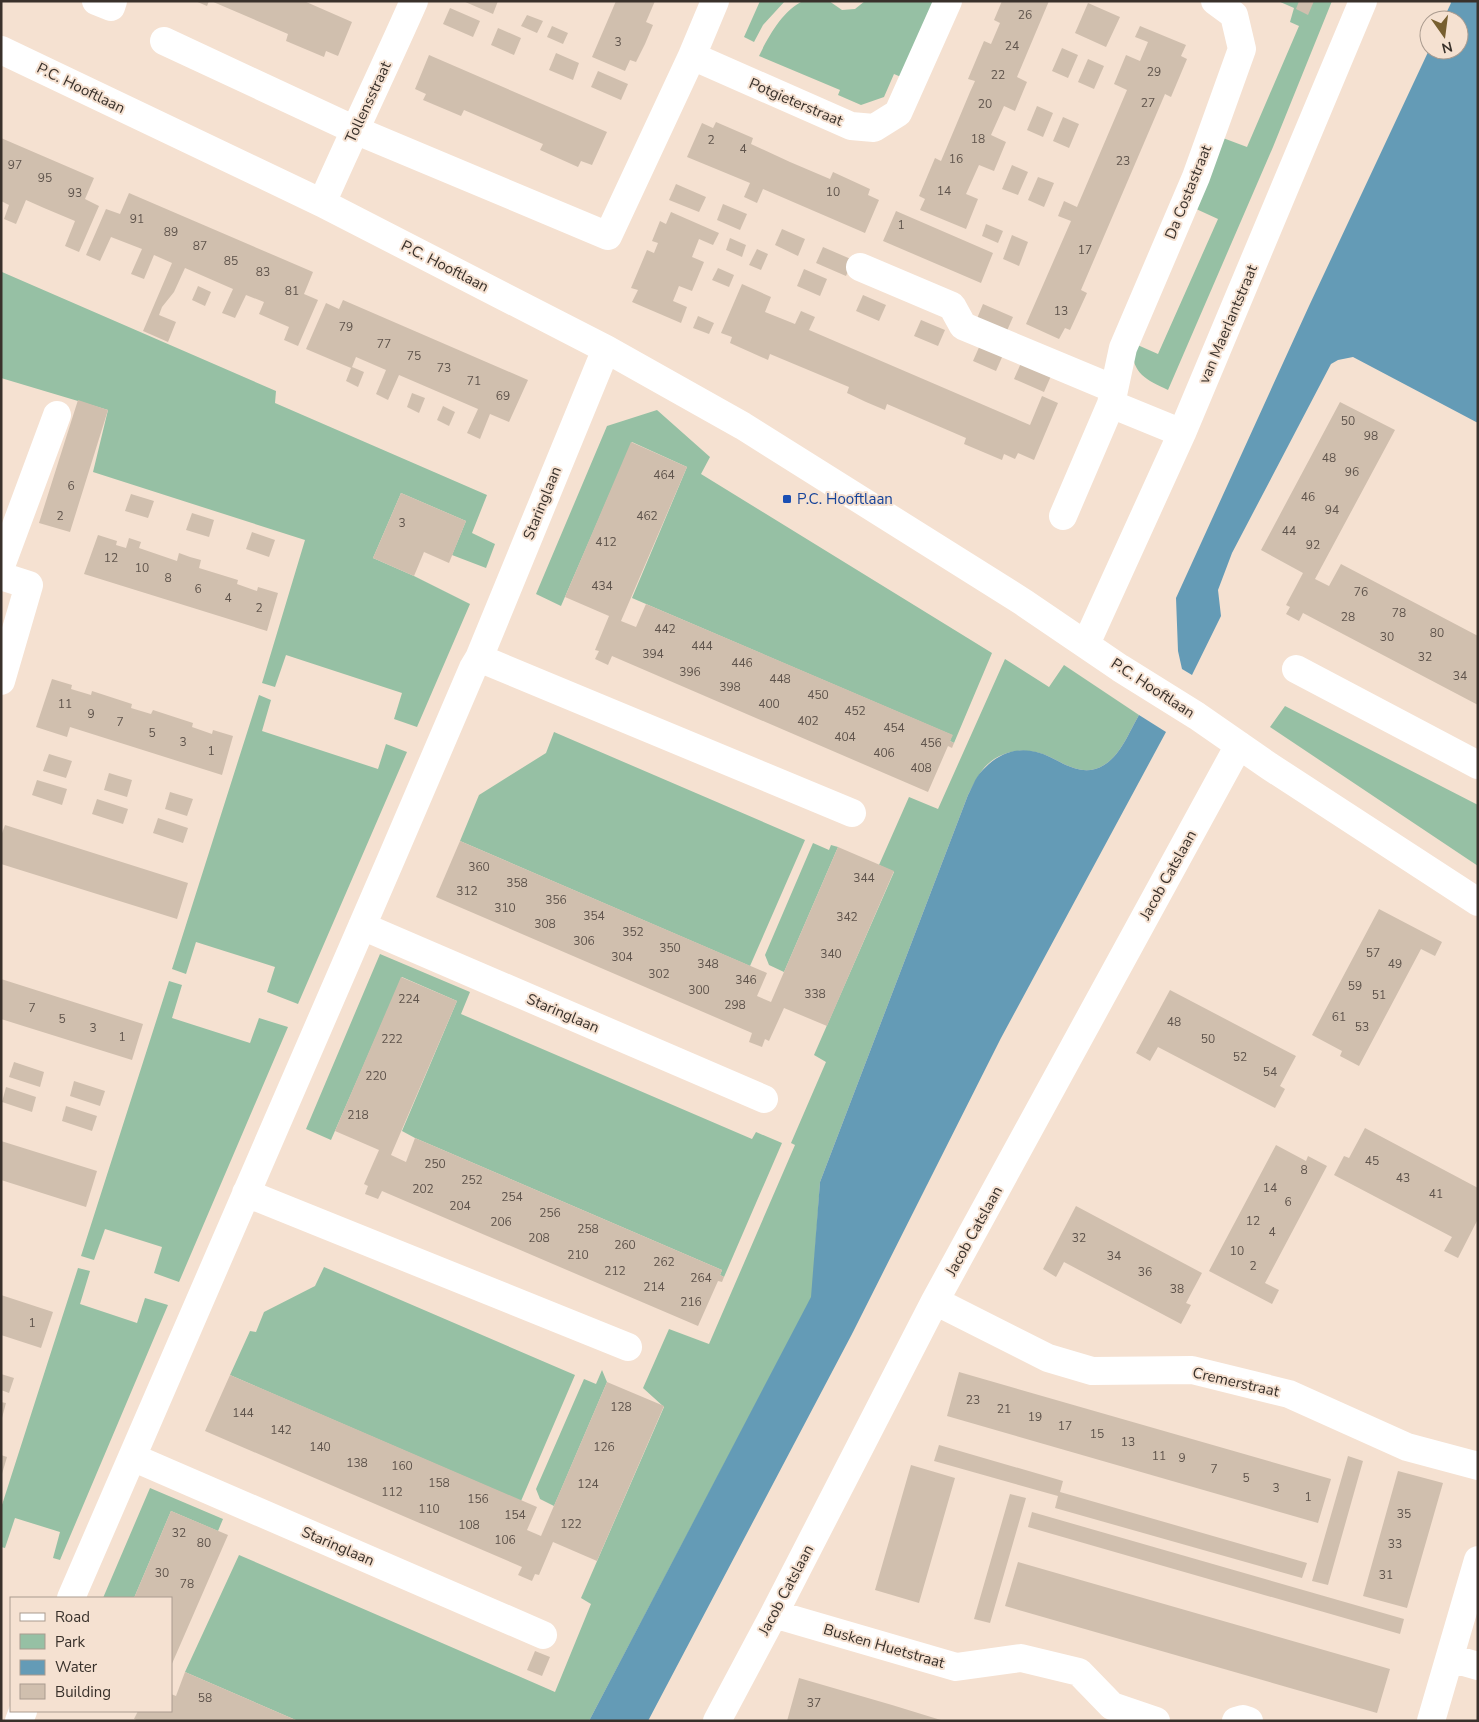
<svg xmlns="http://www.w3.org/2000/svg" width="1479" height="1722" font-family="'Nunito Sans',sans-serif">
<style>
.green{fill:#96c0a4}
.water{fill:#649bb6}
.building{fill:#d0bfae}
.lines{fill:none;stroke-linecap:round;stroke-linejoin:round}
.minor{stroke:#fff;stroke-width:28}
.transit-dot{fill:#1a4fb4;stroke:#f5e1d1;stroke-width:2}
.labels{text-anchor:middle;stroke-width:4;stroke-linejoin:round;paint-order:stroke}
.number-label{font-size:12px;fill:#5f544c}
.street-label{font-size:15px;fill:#39312b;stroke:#f5e1d1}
.transit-label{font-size:15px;fill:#164399;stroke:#f5e1d1;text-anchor:start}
</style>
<rect width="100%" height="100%" fill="#f5e1d1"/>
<path class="green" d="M760 1H785L763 25 754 42 744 37Z
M803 1H829L842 10 855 9 865 1H934L901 77 894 74 884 97 861 105 838 95 840 90 759 56C768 37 783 10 803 1Z
M1278 1H1332L1273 147 1168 390C1144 379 1130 372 1133 343L1158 354 1218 219 1194 208 1223 138 1247 147 1299 26 1290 22 1294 8Z
M2 272 276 391 275 403 487 495 472 533 495 544 486 568 452 555 466 521 401 493 373 558 414 576 470 604 417 727 394 719 402 693 286 655 275 687 262 683 305 540 93 472 108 410 1 378Z
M657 410 710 457 701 474 992 653 954 743 950 741 952 735 632 598 687 467 632 442 561 606 536 594 607 426Z
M1005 659 1049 687 1064 665 1139 715C1129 732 1121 755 1104 765 1085 777 1068 766 1050 757 1025 745 994 750 979 775 975 781 971 789 968 795L820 1182 812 1297 589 1721H298L185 1672 239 1555 555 1692 591 1604 581 1598 664 1407 643 1388 669 1329 709 1344 795 1145 791 1143 826 1062 814 1055 894 872 879 865 909 797 938 809Z
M259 695 271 700 262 731 378 769 386 744 407 752 298 1004 267 992 275 967 196 942 186 974 172 969Z
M1285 706 1478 805V866L1270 727Z
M554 732 805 840 750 966 460 841 479 795 546 753Z
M813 843 829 850 831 845 838 847 784 972 769 965 765 955Z
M380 954 470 992 461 1014 752 1139 756 1132 782 1143 724 1277 720 1275 722 1270 415 1138 402 1131 457 1001 402 977 331 1140 306 1129Z
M169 981 182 985 172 1018 250 1043 259 1018 288 1027 179 1282 154 1273 162 1247 105 1229 94 1260 81 1256Z
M324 1267 575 1375 521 1501 230 1375 250 1331 256 1332 264 1312 315 1286Z
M78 1268 90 1271 80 1304 137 1323 145 1298 168 1305 60 1560 53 1558 60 1532 15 1518 5 1548 1 1547V1508Z
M602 1370 607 1382 554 1506 540 1499 536 1489 584 1379 596 1384Z
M150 1488 223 1519 218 1531 171 1511 134 1598H103Z"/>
<path class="water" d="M1450 1H1478V423L1353 357 1338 360 1331 364 1232 553 1218 590 1221 616 1192 675 1182 669 1178 651 1176 598 1309 306 1429 50H1459V20H1443L1451 3Z
M1139 715 1166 732 1001 1038 852 1334 648 1721H589L811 1297 820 1182 968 795C972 788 975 778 981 772 1000 750 1024 744 1050 757 1068 766 1085 777 1104 765 1121 755 1129 732 1139 715Z"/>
<path class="building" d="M195 1H209L207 6Z
M211 1H304L352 22 338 56 326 51 324 57 286 41 288 34Z
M463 1H498L493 14Z
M616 1H655L646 22 653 25 645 44 636 62 630 60 625 71 592 57Z
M1002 1H1049L1017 77 1027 82 1015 111 1004 106 991 135 1006 142 994 171 979 165 966 194 978 199 966 229 920 210 925 199 919 196 935 158 941 161 970 92 975 81 968 79 984 41 991 44 1000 23 994 20Z
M1299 1H1314L1308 15 1296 9Z
M1088 3 1120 17 1106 47 1075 33Z
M450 8 480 21 473 37 443 24Z
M527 15 543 21 537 33 521 26Z
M552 26 568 33 563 44 547 37Z
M1140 26 1186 45 1181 56 1187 59 1171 97 1165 94 1081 290 1087 293 1070 330 1065 328 1059 339 1026 324 1071 221 1058 216 1064 201 1077 207 1127 90 1114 84 1126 55 1140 61 1148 42 1135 37Z
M498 28 521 38 514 55 491 45Z
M1062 48 1078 55 1068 78 1052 71Z
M556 53 579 63 573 80 549 70Z
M429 55 607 132 592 165 581 161 578 167 540 150 543 144 464 110 461 116 423 100 426 94 415 89Z
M1088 59 1104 66 1094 89 1078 82Z
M598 71 628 84 621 100 591 87Z
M1037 106 1053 113 1043 137 1027 130Z
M1063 117 1079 124 1069 148 1053 141Z
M716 122 753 138 751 144 790 162 830 179 833 172 870 189 868 195 879 200 865 233 763 189 757 203 744 197 750 183 687 157 702 123 713 128Z
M1 138 94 178 85 199 99 206 79 252 65 246 75 221 44 208 26 200 16 224 4 219 9 205 1 201Z
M1012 165 1028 172 1018 195 1002 189Z
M1038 177 1054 183 1044 207 1028 200Z
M676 184 706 197 699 212 669 200Z
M129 193 313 272 304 294 318 300 298 346 284 340 289 327 259 314 264 302 246 295 235 318 222 313 233 289 185 268 174 292 162 307 159 315 176 322 168 342 143 331 172 263 154 255 144 279 131 274 142 249 111 237 100 261 86 255 106 209 120 214Z
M723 204 747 214 740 230 717 220Z
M896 211 993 253 981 283 883 241Z
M671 212 719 233 713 245 699 239 692 257 704 262 692 291 679 286 673 301 687 307 681 323 632 302 638 290 631 288 647 250 654 253 658 243 652 241 660 221 666 224Z
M986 224 1003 231 998 243 982 236Z
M782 229 805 239 798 256 775 245Z
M1012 235 1028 242 1019 266 1003 259Z
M730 238 746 245 742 257 726 250Z
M823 247 853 260 846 276 816 263Z
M757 249 768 254 761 270 749 265Z
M718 268 734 275 729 287 712 280Z
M804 269 827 279 820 296 797 286Z
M742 284 771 297 765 312 795 324 801 311 815 317 809 330 1030 425 1042 396 1058 403 1034 460 1018 453 1015 459 1004 454 1002 460 964 444 966 438 887 404 885 410 866 402 847 393 849 387 770 354 768 360 730 343 732 337 721 333Z
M198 286 211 292 205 306 192 300Z
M863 295 886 305 879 321 856 311Z
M343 300 528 380 509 422 490 414 480 439 467 433 478 409 399 375 388 400 376 394 386 370 356 357 352 367 364 372 358 387 346 381 351 368 306 349 326 303 339 309Z
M983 304 1013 317 1006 333 976 321Z
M698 316 714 323 709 334 693 328Z
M921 320 945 330 938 346 914 336Z
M980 345 1003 355 996 371 973 361Z
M1021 363 1051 376 1044 392 1014 379Z
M412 393 425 398 419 413 407 407Z
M78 400 108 410 70 532 39 523Z
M1340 402 1395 430 1315 579 1329 586 1341 564 1478 636V705L1303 613 1299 621 1286 614 1290 607 1286 605 1303 573 1261 550Z
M443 406 455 412 449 426 437 420Z
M631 442 687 467 621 621 636 627 646 604 953 735 950 741 954 743 952 748 948 746 928 792 612 656 608 665 595 659 599 651 595 650 609 616 565 597Z
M401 493 466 521 449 563 424 552 414 576 373 558Z
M131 494 154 501 148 518 125 511Z
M192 513 214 520 209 537 186 530Z
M252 532 275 540 269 557 246 549Z
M98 535 117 541 116 545 126 548 129 538 141 542 139 548 177 561 179 553 190 557 201 560 199 568 238 580 237 584 257 591 258 587 278 593 267 631 84 574Z
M52 679 72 685 71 689 91 695 92 691 132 704 131 708 151 714 153 710 193 723 192 727 212 734 213 730 233 736 222 775 70 727 67 737 36 727Z
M49 754 72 761 66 778 43 771Z
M109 773 132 780 127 797 104 790Z
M37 780 67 789 62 805 32 795Z
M170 792 193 799 187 816 165 809Z
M97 799 128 809 123 824 92 814Z
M158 818 188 828 183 843 153 833Z
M5 825 188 883 177 919 1 864V836Z
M460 841 767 973 757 996 771 1002 838 847 894 871 827 1026 784 1008 769 1041 765 1039 762 1047 749 1042 752 1033 436 897Z
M1379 909 1442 942 1435 956 1421 949 1359 1066 1340 1056 1342 1051 1312 1035Z
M401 977 457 1001 391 1155 406 1162 415 1138 722 1270 720 1275 724 1277 722 1282 718 1281 698 1326 382 1191 378 1199 365 1194 368 1186 364 1184 379 1150 335 1131Z
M1 979 143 1024 132 1060 1 1019Z
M1170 990 1296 1056 1280 1086 1285 1089 1275 1108 1158 1047 1150 1061 1136 1053Z
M14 1062 44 1072 40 1087 9 1077Z
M74 1081 105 1091 100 1106 70 1096Z
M6 1087 36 1097 32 1112 2 1102Z
M66 1106 97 1116 92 1131 62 1121Z
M1365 1128 1478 1188V1219L1458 1258 1444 1251 1452 1237 1334 1175 1344 1156 1349 1158Z
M1 1141 97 1171 86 1207 1 1180Z
M1276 1145 1306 1161 1308 1156 1327 1166 1265 1283 1279 1290 1272 1304 1209 1271Z
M1076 1206 1202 1273 1186 1303 1191 1305 1181 1324 1064 1262 1056 1277 1043 1269Z
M1 1295 53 1312 41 1348 1 1335Z
M959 1372 1331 1479 1318 1523 947 1416Z
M1 1374 14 1378 9 1393 1 1390Z
M230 1375 537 1507 527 1530 541 1536 607 1382 664 1406 597 1561 553 1542 539 1575 535 1574 532 1581 518 1575 522 1567 205 1431Z
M1 1402 6 1403 2 1418H1Z
M939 1445 1063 1481 1060 1492 1307 1563 1302 1578 1055 1508 1058 1496 934 1461Z
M1 1455 7 1457 2 1474H1Z
M1348 1456 1363 1461 1328 1585 1312 1581Z
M911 1465 955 1478 919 1603 875 1590Z
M1398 1471 1443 1483 1407 1608 1363 1596Z
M1010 1494 1026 1498 990 1623 974 1619Z
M171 1511 228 1535 171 1666V1598H134Z
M1032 1512 1404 1619 1400 1634 1028 1527Z
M1018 1562 1390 1669 1377 1713 1005 1606Z
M535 1651 550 1657 542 1676 527 1670Z
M185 1672 298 1721H139L134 1719 138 1711H171V1694L176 1696Z
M799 1678 892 1705 944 1721H787Z"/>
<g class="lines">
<path class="minor" d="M96 1 111 7 113 1
M715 1 692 56 851 126 874 128 898 113 948 1
M164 41 355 130 608 236 692 56
M1 50 322 203 606 349 743 426 1023 602 1120 668 1197 716 1269 766 1478 902
M322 203C352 135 384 69 414 1
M860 267 952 306 963 326 1114 389
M1111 404 1182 433
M1063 516 1111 404 1123 348 1196 177 1242 49 1234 15 1215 1
M1 566 57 415
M1 576 29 585 1 681
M1086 644 1182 433 1363 1
M479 658 852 813
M1296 669 1478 765
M362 926 764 1099
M246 1193 628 1347
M935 1301 1048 1358 1092 1371 1192 1370 1289 1394 1407 1447 1478 1466
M132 1457 543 1635
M71 1598 392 857 473 668 479 658 606 349
M774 1614 956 1667 1021 1658 1079 1672 1112 1706 1156 1721
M1450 1658 1478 1666
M19 1721 23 1711
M717 1721 774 1614 935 1301 1239 745
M1236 1721 1243 1719 1249 1721
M1431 1721 1478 1560"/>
</g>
<rect class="transit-dot" x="782" y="494" width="10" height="10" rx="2.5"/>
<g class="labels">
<g class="number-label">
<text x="1025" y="19">26</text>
<text x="618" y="46">3</text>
<text x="1012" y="50">24</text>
<text x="1154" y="76">29</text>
<text x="998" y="79">22</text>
<text x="1148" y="107">27</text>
<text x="985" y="108">20</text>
<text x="978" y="143">18</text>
<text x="711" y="144">2</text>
<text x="743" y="153">4</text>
<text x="956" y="163">16</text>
<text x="1123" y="165">23</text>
<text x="15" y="169">97</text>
<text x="45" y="182">95</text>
<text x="944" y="195">14</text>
<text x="833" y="196">10</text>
<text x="75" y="197">93</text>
<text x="137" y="223">91</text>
<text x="901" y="229">1</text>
<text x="171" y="236">89</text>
<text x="200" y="250">87</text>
<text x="1085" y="254">17</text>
<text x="231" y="265">85</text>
<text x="263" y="276">83</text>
<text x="292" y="295">81</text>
<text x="1061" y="315">13</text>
<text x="346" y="331">79</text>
<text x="384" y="348">77</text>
<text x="414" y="360">75</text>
<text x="444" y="372">73</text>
<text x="474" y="385">71</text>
<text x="503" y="400">69</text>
<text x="1348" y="425">50</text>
<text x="1371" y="440">98</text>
<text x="1329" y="462">48</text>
<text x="1352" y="476">96</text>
<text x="664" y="479">464</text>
<text x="71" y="490">6</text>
<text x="1308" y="501">46</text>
<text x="1332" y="514">94</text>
<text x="60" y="520">2</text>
<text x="647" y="520">462</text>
<text x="402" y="527">3</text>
<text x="1289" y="535">44</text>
<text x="606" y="546">412</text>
<text x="1313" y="549">92</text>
<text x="111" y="562">12</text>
<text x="142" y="572">10</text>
<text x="168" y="582">8</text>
<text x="602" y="590">434</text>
<text x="198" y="593">6</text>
<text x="1361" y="596">76</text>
<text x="228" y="602">4</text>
<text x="259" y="612">2</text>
<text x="1399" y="617">78</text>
<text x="1348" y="621">28</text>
<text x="665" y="633">442</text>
<text x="1437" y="637">80</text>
<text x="1387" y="641">30</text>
<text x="702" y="650">444</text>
<text x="653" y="658">394</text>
<text x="1425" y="661">32</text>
<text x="742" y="667">446</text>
<text x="690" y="676">396</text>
<text x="1460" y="680">34</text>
<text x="780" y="683">448</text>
<text x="730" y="691">398</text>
<text x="818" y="699">450</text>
<text x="65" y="708">11</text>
<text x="769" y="708">400</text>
<text x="855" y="715">452</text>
<text x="91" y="718">9</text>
<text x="808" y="725">402</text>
<text x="120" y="726">7</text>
<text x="894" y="732">454</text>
<text x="152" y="737">5</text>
<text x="845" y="741">404</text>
<text x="183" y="746">3</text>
<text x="931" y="747">456</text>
<text x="211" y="755">1</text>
<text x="884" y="757">406</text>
<text x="921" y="772">408</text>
<text x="479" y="871">360</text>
<text x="864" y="882">344</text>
<text x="517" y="887">358</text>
<text x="467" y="895">312</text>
<text x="556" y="904">356</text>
<text x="505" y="912">310</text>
<text x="594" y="920">354</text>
<text x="847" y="921">342</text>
<text x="545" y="928">308</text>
<text x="633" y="936">352</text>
<text x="584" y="945">306</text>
<text x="670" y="952">350</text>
<text x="1373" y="957">57</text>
<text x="831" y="958">340</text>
<text x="622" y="961">304</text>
<text x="708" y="968">348</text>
<text x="1395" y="968">49</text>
<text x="659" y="978">302</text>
<text x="746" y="984">346</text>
<text x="1355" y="990">59</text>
<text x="699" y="994">300</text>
<text x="815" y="998">338</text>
<text x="1379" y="999">51</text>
<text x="409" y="1003">224</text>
<text x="735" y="1009">298</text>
<text x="32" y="1012">7</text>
<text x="1339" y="1021">61</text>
<text x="62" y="1023">5</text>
<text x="1174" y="1026">48</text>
<text x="1362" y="1031">53</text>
<text x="93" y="1032">3</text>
<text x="122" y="1041">1</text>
<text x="392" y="1043">222</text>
<text x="1208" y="1043">50</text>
<text x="1240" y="1061">52</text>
<text x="1270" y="1076">54</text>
<text x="376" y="1080">220</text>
<text x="358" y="1119">218</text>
<text x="1372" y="1165">45</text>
<text x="435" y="1168">250</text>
<text x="1304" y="1174">8</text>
<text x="1403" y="1182">43</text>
<text x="472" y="1184">252</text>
<text x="1270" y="1192">14</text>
<text x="423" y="1193">202</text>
<text x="1436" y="1198">41</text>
<text x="512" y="1201">254</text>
<text x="1288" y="1206">6</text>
<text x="460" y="1210">204</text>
<text x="550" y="1217">256</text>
<text x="1253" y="1225">12</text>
<text x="501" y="1226">206</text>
<text x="588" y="1233">258</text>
<text x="1272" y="1236">4</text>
<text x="539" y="1242">208</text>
<text x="1079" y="1242">32</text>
<text x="625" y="1249">260</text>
<text x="1237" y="1255">10</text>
<text x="578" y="1259">210</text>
<text x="1114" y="1260">34</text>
<text x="664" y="1266">262</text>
<text x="1253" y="1270">2</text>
<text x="615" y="1275">212</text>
<text x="1145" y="1276">36</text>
<text x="701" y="1282">264</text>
<text x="654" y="1291">214</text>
<text x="1177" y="1293">38</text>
<text x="691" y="1306">216</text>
<text x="32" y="1327">1</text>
<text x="973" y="1404">23</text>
<text x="621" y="1411">128</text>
<text x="1004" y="1413">21</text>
<text x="243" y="1417">144</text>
<text x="1035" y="1421">19</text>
<text x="1065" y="1430">17</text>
<text x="281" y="1434">142</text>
<text x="1097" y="1438">15</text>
<text x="1128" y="1446">13</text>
<text x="320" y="1451">140</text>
<text x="604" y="1451">126</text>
<text x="1159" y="1460">11</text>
<text x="1182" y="1462">9</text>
<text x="357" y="1467">138</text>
<text x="402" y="1470">160</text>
<text x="1214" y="1473">7</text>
<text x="1246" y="1482">5</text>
<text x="439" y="1487">158</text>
<text x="588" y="1488">124</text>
<text x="1276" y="1492">3</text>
<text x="392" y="1496">112</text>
<text x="1308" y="1501">1</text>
<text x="478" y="1503">156</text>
<text x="429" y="1513">110</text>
<text x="1404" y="1518">35</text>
<text x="515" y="1519">154</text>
<text x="571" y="1528">122</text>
<text x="469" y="1529">108</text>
<text x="179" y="1537">32</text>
<text x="505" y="1544">106</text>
<text x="204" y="1547">80</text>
<text x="1395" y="1548">33</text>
<text x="162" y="1577">30</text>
<text x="1386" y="1579">31</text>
<text x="187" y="1588">78</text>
<text x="205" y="1702">58</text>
<text x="814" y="1707">37</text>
</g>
<g class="street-label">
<text transform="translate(81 88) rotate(26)" y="5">P.C. Hooftlaan</text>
<text transform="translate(368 102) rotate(-65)" y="5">Tollensstraat</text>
<text transform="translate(796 102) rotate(23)" y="5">Potgieterstraat</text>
<text transform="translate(1188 192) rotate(-68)" y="5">Da Costastraat</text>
<text transform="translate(445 266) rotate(27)" y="5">P.C. Hooftlaan</text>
<text transform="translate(1228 324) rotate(-67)" y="5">van Maerlantstraat</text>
<text transform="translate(542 503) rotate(-68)" y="5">Staringlaan</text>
<text transform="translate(1153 688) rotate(33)" y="5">P.C. Hooftlaan</text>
<text transform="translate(1168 875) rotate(-61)" y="5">Jacob Catslaan</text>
<text transform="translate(563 1013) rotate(23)" y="5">Staringlaan</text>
<text transform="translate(974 1231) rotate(-61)" y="5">Jacob Catslaan</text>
<text transform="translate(1236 1382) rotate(13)" y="5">Cremerstraat</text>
<text transform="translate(338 1546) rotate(23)" y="5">Staringlaan</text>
<text transform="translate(786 1590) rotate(-62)" y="5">Jacob Catslaan</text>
<text transform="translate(884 1646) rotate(16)" y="5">Busken Huetstraat</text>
</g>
<g class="transit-label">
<text x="797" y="504">P.C. Hooftlaan</text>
</g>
</g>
<rect width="1479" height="1722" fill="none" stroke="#39312b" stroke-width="5"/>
<rect x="10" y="1597" width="162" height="115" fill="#f5e1d1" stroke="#aa9b8f"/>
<rect x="20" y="1613" width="25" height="8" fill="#ffffff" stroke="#aa9b8f"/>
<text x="55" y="1622" font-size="15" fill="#39312b">Road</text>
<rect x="20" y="1634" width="25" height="15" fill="#96c0a4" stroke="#aa9b8f"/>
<text x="55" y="1647" font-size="15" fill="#39312b">Park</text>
<rect x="20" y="1660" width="25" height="15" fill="#649bb6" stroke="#aa9b8f"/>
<text x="55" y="1672" font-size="15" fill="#39312b">Water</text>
<rect x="20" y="1684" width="25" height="15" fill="#d0bfae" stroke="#aa9b8f"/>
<text x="55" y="1697" font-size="15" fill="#39312b">Building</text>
<g transform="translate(1444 35) rotate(166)"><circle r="24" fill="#f5e1d1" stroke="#aa9b8f"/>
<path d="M0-4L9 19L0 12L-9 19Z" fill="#775f30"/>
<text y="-8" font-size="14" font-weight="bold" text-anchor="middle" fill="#39312b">N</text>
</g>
</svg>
